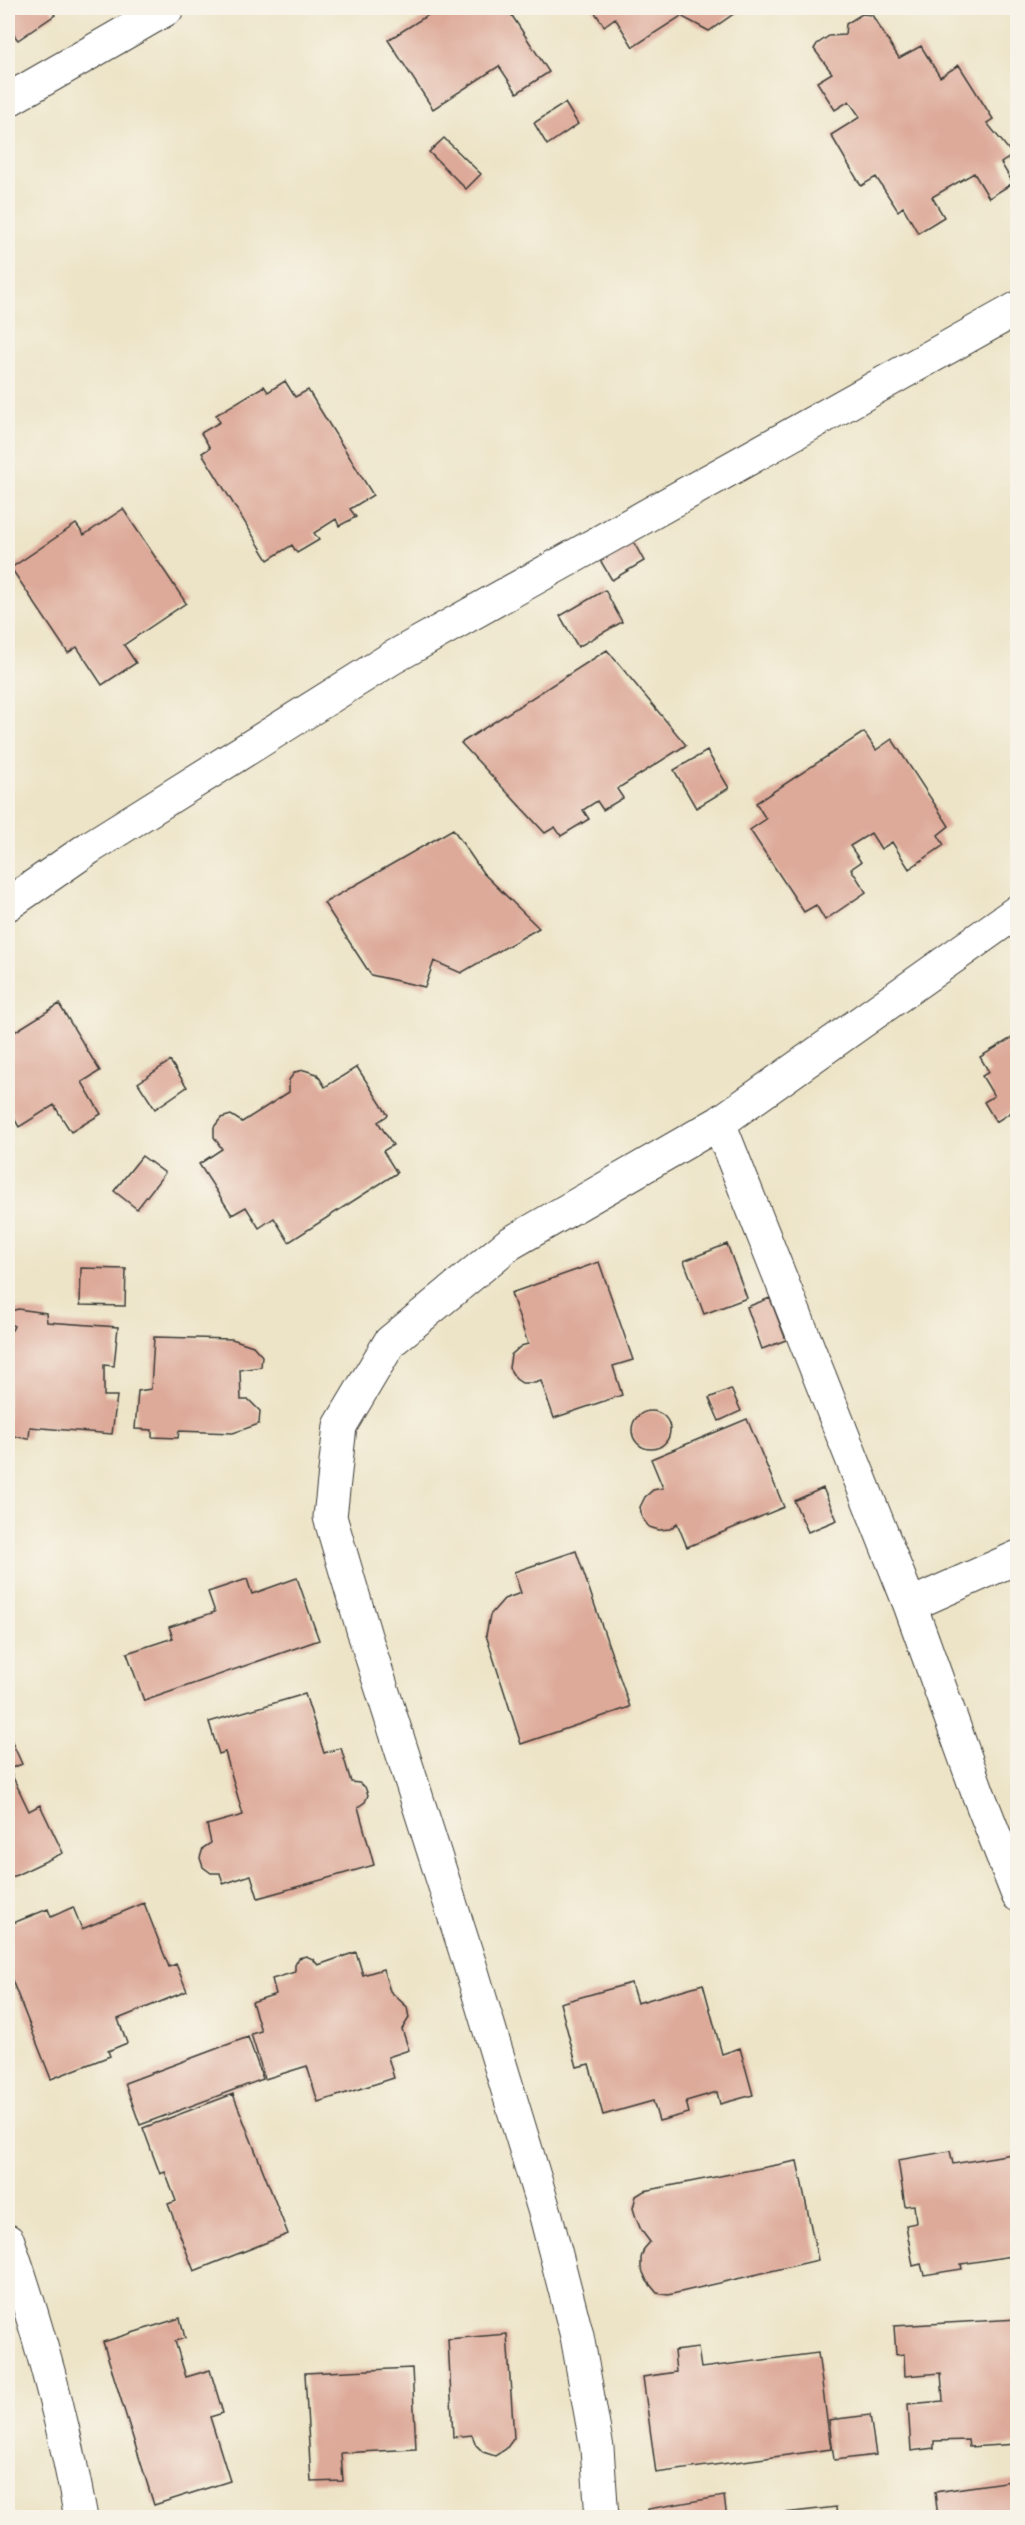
<svg xmlns="http://www.w3.org/2000/svg" width="1025" height="2525" font-family="'Libre Bodoni',serif">
<style>
.building{fill:#dda998}
.lines{fill:none;stroke-linecap:round;stroke-linejoin:round}
.street-casing{stroke:#3b3a36;stroke-width:35}
.secondary-casing{stroke:#3b3a36;stroke-width:35}
.street{stroke:#fff;stroke-width:33}
.secondary{stroke:#fff;stroke-width:33}
</style>
<rect width="100%" height="100%" fill="#f7f3e8"/>
<filter id="ink" filterUnits="userSpaceOnUse"><feTurbulence type="fractalNoise" baseFrequency=".0167" numOctaves="2"/><feDisplacementMap in="SourceGraphic" scale="12" xChannelSelector="R" yChannelSelector="G"/><feConvolveMatrix kernelMatrix="1 2 1 2 8 2 1 2 1" color-interpolation-filters="sRGB"/></filter>
<filter id="wash" filterUnits="userSpaceOnUse"><feTurbulence type="fractalNoise" baseFrequency=".008" numOctaves="4" result="noise"/><feDisplacementMap in="SourceGraphic" scale="24" xChannelSelector="R" yChannelSelector="G"/><feGaussianBlur stdDeviation="1.35" result="paint"/><feColorMatrix in="noise" values="0 0 0 0 0 0 0 0 0 0 0 0 0 0 0 0 0 1.4 0 .05"/><feComposite in="paint" operator="in"/></filter>
<g filter="url(#wash)">
<rect width="100%" height="100%" fill="#ede4c7"/>
<g id="blocks">
<path class="building" d="M8 8H50L55 15 18 40 14 35 8 40Z
M439 8H507L549 72 517 93 499 66 433 109 388 40Z
M592 8H742L709 31 681 16 633 47 615 18 604 26Z
M862 14 872 15 899 58 921 46 940 77 959 65 993 119 987 123 1013 155 1001 163 1013 183 989 198 974 173 932 197 944 217 918 233 903 207 898 211 876 177 861 186 831 135 860 117 849 101 835 110 817 82 832 73 814 49 817 44 829 36 845 35 846 24Z
M565 103 578 124 547 145 534 123Z
M444 138 481 174 466 189 429 152Z
M285 381 295 397 308 390 373 495 350 509 356 517 339 526 336 519 314 533 319 540 297 553 292 545 268 560 202 453 210 448 201 433 220 422 216 415 264 386 268 392Z
M123 509 186 603 124 645 136 663 102 685 77 647 68 653 11 568 76 524 84 535Z
M633 541 644 561 612 580 600 560Z
M605 590 622 622 578 647 560 616Z
M607 650 686 745 617 789 623 798 603 810 597 801 583 810 589 819 561 836 555 827 545 833 461 743Z
M864 732 876 750 892 739 949 826 938 835 944 845 909 869 892 842 881 849 871 833 850 846 861 862 851 869 866 892 825 920 816 905 804 912 750 830 766 819 756 803Z
M707 751 729 788 696 808 674 770Z
M453 829 483 873 539 928 461 973 434 961 425 987 371 975 324 903Z
M59 1004 100 1071 82 1082 101 1114 71 1132 54 1105 19 1127 8 1108V1036Z
M1018 1034V1118L1013 1111 996 1122 984 1102 994 1096 982 1076 989 1072 980 1057Z
M170 1061 187 1087 155 1109 138 1083Z
M357 1067 388 1115 378 1122 393 1145 383 1151 397 1173 289 1242 274 1218 259 1228 246 1207 232 1215 199 1164 222 1149 214 1137V1127L221 1118 231 1115 242 1122 289 1092V1080L295 1072 304 1070 317 1074 325 1087Z
M142 1156 165 1173 137 1209 114 1191Z
M727 1244 747 1298 704 1314 684 1261Z
M599 1262 633 1360 613 1366 622 1395 554 1418 541 1381 535 1383H522L516 1379 509 1368 511 1355 521 1346 528 1344 511 1293Z
M81 1268 126 1269 125 1306 80 1305Z
M770 1298 786 1340 762 1349 747 1307Z
M18 1309 46 1313 47 1322 118 1327 114 1366 104 1365V1396H117L112 1434 30 1427 29 1439 8 1435V1330H12L14 1326 8 1323V1315L11 1311Z
M154 1337 232 1339 253 1346 262 1356 261 1367 240 1370 241 1400H249L260 1411 259 1424 233 1433 179 1431 178 1438 152 1437V1430L135 1429 138 1391 151 1389Z
M731 1389 741 1411 719 1421 709 1398Z
M632 1430a19 19 0 1 1 38 0a19 19 0 1 1-38 0Z
M747 1419 784 1507 687 1547 677 1523 670 1529 659 1530 649 1527 642 1518 640 1507 645 1497 653 1490 663 1488 651 1459Z
M823 1488 837 1520 808 1532 794 1501Z
M576 1551 630 1707 521 1744 486 1635 490 1615 504 1599 521 1593 514 1572Z
M297 1578 319 1640 144 1701 127 1653 173 1638 169 1627 215 1612 208 1592 247 1579 252 1594Z
M305 1694 324 1753 341 1748 351 1782 359 1783 365 1787 368 1795 365 1802 358 1807 374 1865 258 1898 251 1875 223 1884 220 1873H211L203 1867 200 1858 203 1848 211 1843 207 1825 243 1815 225 1752 219 1754 209 1722Z
M8 1733 22 1764 9 1769 29 1811 40 1805 63 1853 8 1879Z
M144 1903 169 1967 176 1964 187 1991 118 2019 127 2043 108 2051 110 2056 51 2079 8 1970V1925L48 1909 51 1917 73 1907 82 1929Z
M356 1952 363 1975 383 1969 390 1991 407 2007 409 2018 402 2029 409 2050 388 2057 394 2078 318 2102 307 2066 265 2079 251 2034 261 2031 252 2002 276 1994 272 1979 295 1972V1965L299 1958 306 1956 313 1959 318 1965Z
M631 1983 637 2003 703 1984 722 2054 740 2048 753 2095 720 2104 717 2092 686 2101 689 2113 659 2121 653 2101 603 2115 589 2064 577 2067 560 2003Z
M248 2037 263 2079 140 2125 125 2083Z
M233 2094 288 2234 194 2271 168 2204 176 2201 165 2172 160 2174 143 2128Z
M950 2151 953 2164 1018 2153V2255L961 2264 962 2269 924 2275 921 2264 913 2266 906 2225 916 2223 914 2205 905 2206 898 2160Z
M797 2161 818 2260 668 2295 657 2293 647 2281 641 2268V2258L644 2249 650 2242 641 2230 636 2218 633 2208 636 2196 644 2191Z
M180 2318 185 2338 175 2341 186 2377 210 2370 223 2413 210 2417 230 2481 154 2505 103 2342Z
M1018 2319V2444L969 2447 968 2440 934 2441V2448L911 2451 908 2404 943 2401 941 2373 905 2376 904 2354 896 2355 894 2326Z
M507 2334 514 2438 506 2449 495 2456 483 2452 476 2445 472 2435 453 2437 448 2339Z
M698 2348 701 2368 818 2353 831 2449 656 2473 643 2377 676 2372 674 2351Z
M412 2368 416 2449 341 2453 343 2481 311 2482 305 2373Z
M870 2415 876 2455 834 2460 829 2420Z
M1018 2480V2518H938L935 2492Z
M724 2496 727 2518H649L648 2509Z
M836 2507 837 2518H759V2516Z"/>
</g>
</g>
<g filter="url(#ink)">
<use href="#blocks" fill-opacity="0" stroke="#3b3a36" stroke-width="1.5"/>
<g class="lines">
<defs>
<path id="street" d="M8 100 168 8
M8 904 89 848 392 658 1018 308
M719 1123 910 1605 979 1796 1018 1895
M910 1605 1018 1557
M602 2518 597 2448 577 2336 546 2216 470 1965 365 1636 330 1517 340 1426 390 1342 509 1244 719 1123 1018 911"/>
<path id="secondary" d="M8 2241C39 2331 64 2423 81 2518"/>
</defs>
<use href="#street" class="street-casing"/>
<use href="#secondary" class="secondary-casing"/>
<use href="#street" class="street"/>
<use href="#secondary" class="secondary"/>
</g>
</g>
<rect width="1025" height="2525" fill="none" stroke="#f7f3e8" stroke-width="30"/>
</svg>
